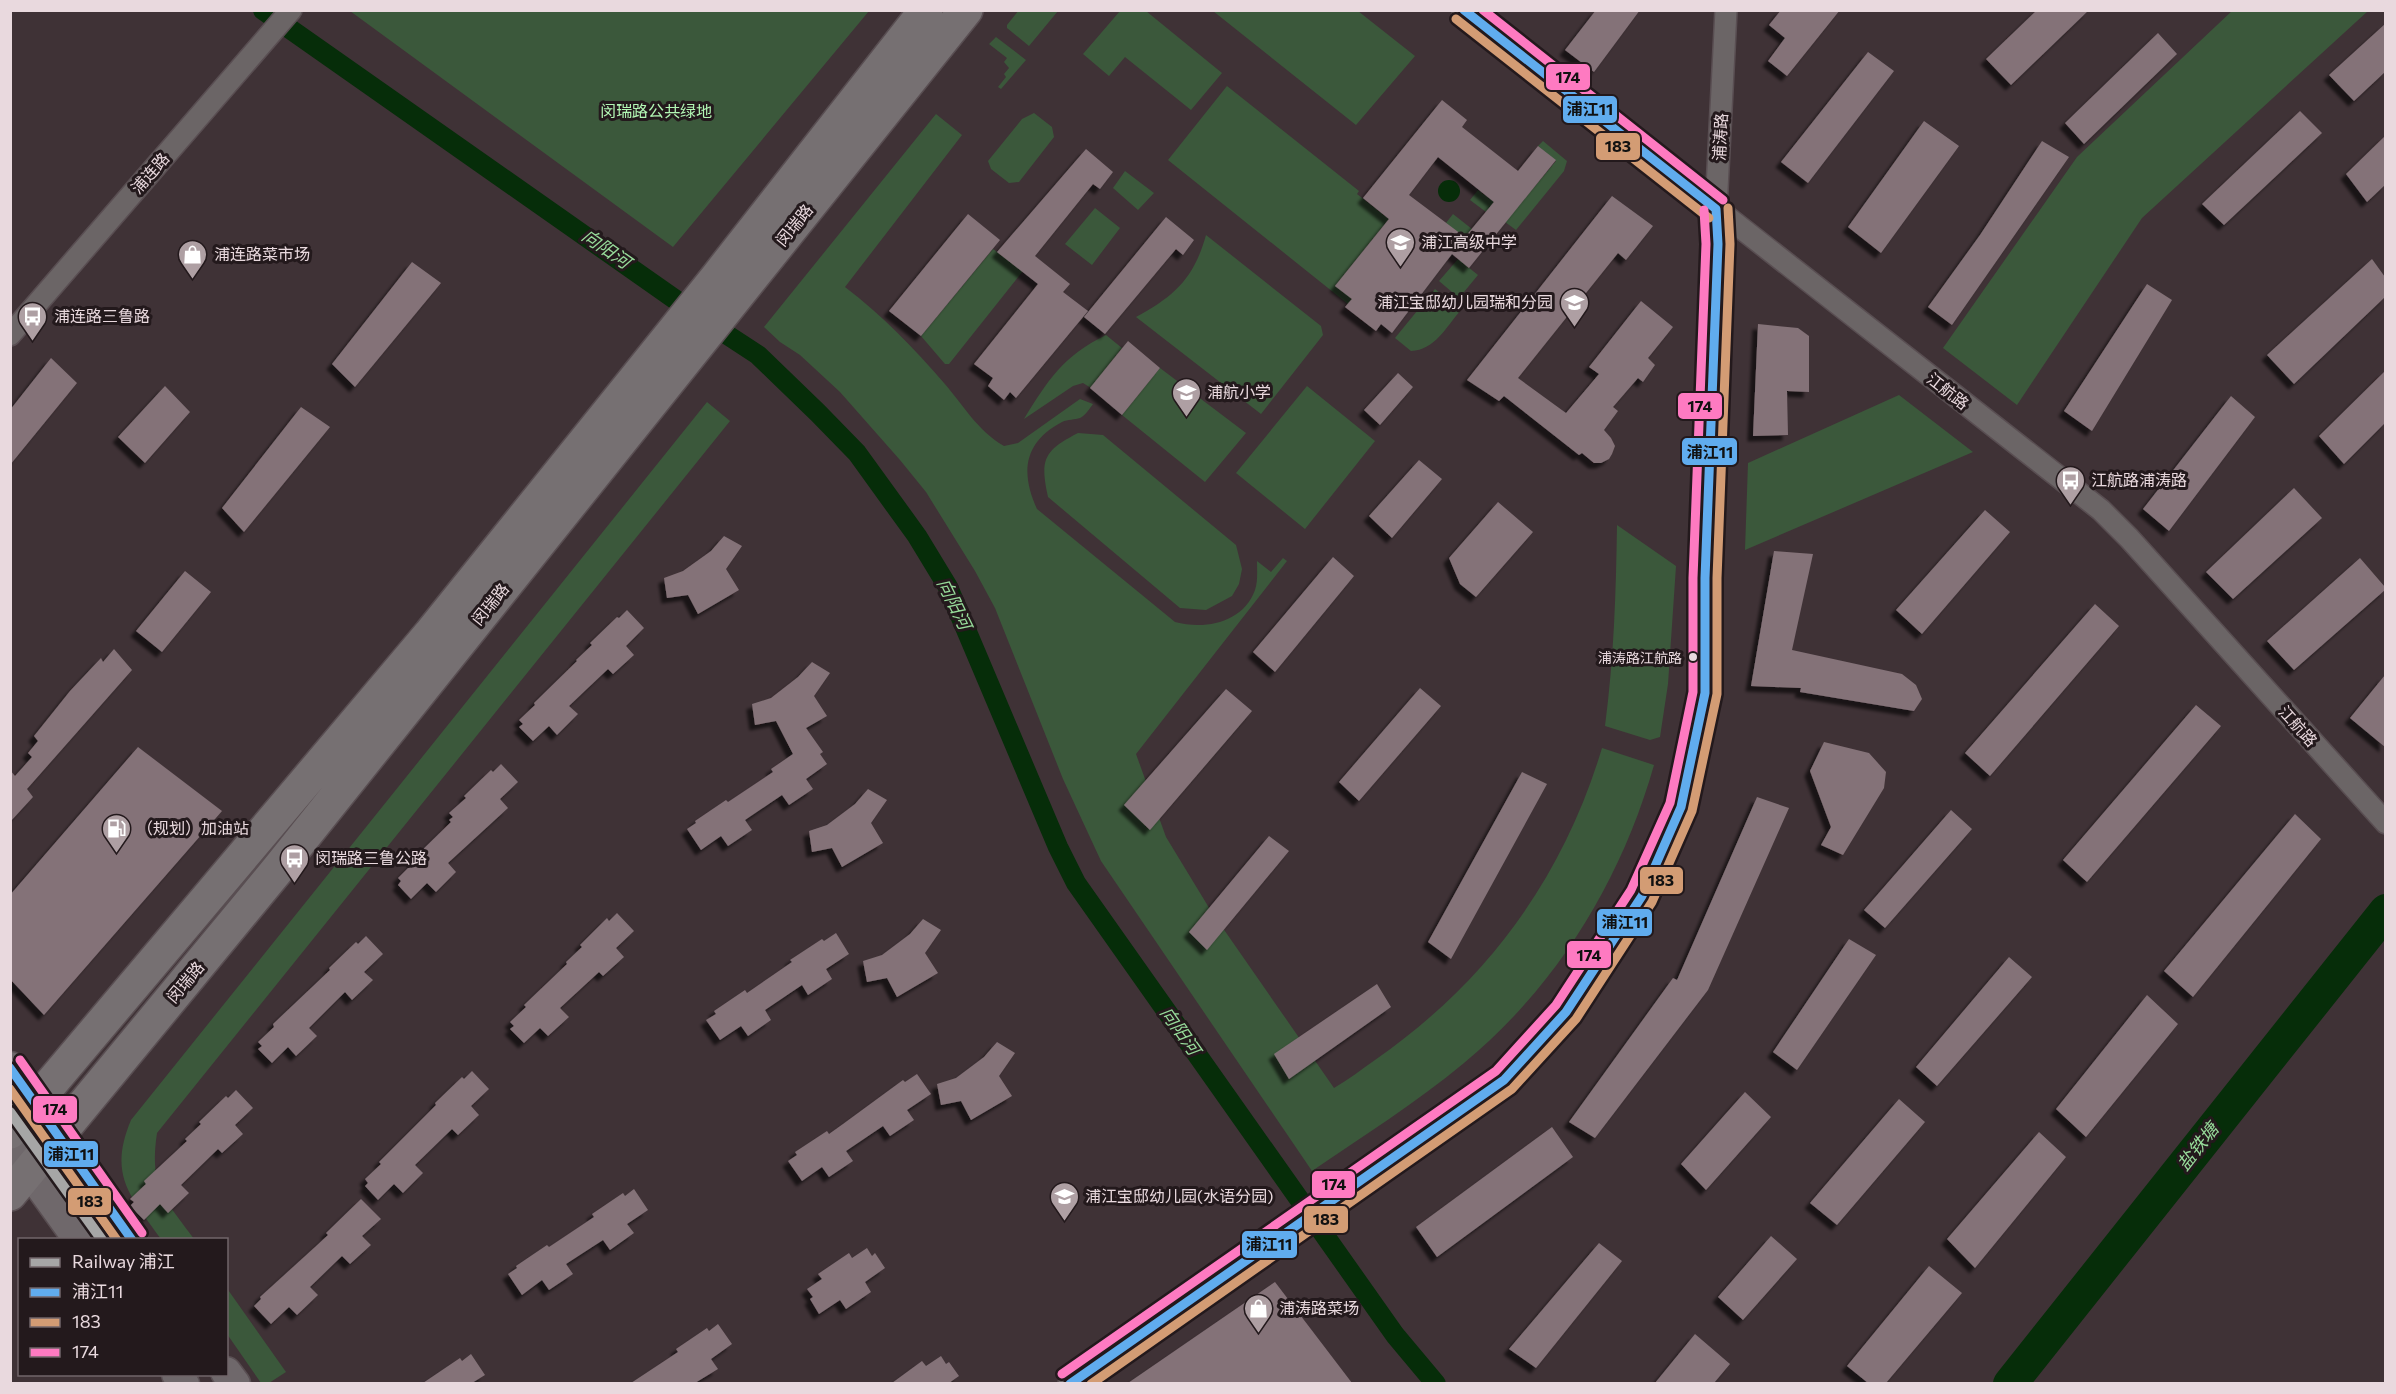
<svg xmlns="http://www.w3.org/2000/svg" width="2396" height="1394" font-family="Commissioner,'Noto Sans SC',sans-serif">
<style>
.green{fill:#3b583b}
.water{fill:#062d09}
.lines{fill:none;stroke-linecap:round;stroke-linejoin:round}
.canal{stroke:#062d09;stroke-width:20}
.river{stroke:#062d09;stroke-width:34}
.building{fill:#847278;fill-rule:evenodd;filter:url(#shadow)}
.street-casing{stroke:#594e52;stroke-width:24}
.secondary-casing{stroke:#594e52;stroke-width:33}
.primary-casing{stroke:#594e52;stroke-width:36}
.street{stroke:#6b6566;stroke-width:21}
.secondary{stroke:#6f686b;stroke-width:30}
.primary{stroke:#767072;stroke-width:33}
.bus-1-casing{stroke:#23191c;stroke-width:14}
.bus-2-casing{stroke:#23191c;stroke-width:14}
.bus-3-casing{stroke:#23191c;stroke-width:14}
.bus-1{stroke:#60acee;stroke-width:9}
.bus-2{stroke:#d39c74;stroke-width:9}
.bus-3{stroke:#fe7ac1;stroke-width:9}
.rail-1-casing{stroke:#23191c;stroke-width:15}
.rail-1{stroke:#a6a6a6;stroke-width:10}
.bus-dot{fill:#e9d9de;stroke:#23191c;stroke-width:2}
.labels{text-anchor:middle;stroke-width:6;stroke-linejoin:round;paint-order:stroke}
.bus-label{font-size:14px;fill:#e9d9de;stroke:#23191c;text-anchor:end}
.park-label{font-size:16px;fill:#b2f7b4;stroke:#23191c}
.street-label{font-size:16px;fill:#e9d9de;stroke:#23191c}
.poi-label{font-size:16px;fill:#e9d9de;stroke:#23191c;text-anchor:start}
.water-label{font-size:18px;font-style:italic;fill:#97db9a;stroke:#23191c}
.line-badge{stroke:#23191c;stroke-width:2}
.pale-badge-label{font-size:16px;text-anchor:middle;font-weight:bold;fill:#111}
</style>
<defs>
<filter id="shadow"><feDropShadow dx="-5.5" dy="5.5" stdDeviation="1.5" flood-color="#0009"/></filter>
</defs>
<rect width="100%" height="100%" fill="#3f3236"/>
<path class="green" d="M1019 10H1058V11L1029 46 1007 28V25Z
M2233 10 2368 11 2142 218 2017 405 1943 348 2077 157Z
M350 11H869L673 247Z
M1120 11H1146L1222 73 1191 110 1125 57 1109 76 1083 54Z
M1213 11H1358L1415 56 1356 125Z
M996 37 1026 60 1001 89 998 87 1006 77 1004 74 1009 68 1004 62 1007 58 989 44Z
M1227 86 1359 191 1357 194 1389 219 1336 285 1352 299 1348 304 1168 160Z
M1034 113 1052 127 1054 137 1019 182 1009 183 991 169 988 161 1022 119Z
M936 114 962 135 845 287C882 315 914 348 944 383 964 406 977 430 1004 446L1018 443 1080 399 1093 404C1090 408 1085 416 1080 418 1075 420 1068 419 1062 422 1024 442 1020 472 1037 509L1175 622C1205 630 1243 623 1255 590 1258 581 1257 571 1257 561L1271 572 1283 558 1287 561 1136 754 1166 837 1211 911 1334 1088C1348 1080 1362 1069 1375 1060 1487 982 1563 878 1602 748L1654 765C1621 881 1557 986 1464 1063 1416 1103 1363 1136 1312 1171L1101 861 1063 779 995 608 975 571 926 492 900 460 840 392 800 355 780 342 764 327Z
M1543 141 1567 161 1564 171 1516 230 1505 222 1556 161 1538 146Z
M1125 171 1154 193 1138 210 1113 188Z
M1478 190 1494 202 1486 212 1470 200Z
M1095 208 1120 228 1092 265 1065 244Z
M1453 214 1472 229 1465 238 1446 223Z
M1206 235 1321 326 1323 335 1261 414 1136 317C1175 296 1194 278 1206 235Z
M993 249 1023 271 949 364H945L921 336Z
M1458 259 1478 275 1459 298 1439 281Z
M1435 289 1461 310C1446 327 1435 350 1411 351L1395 338Z
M1106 335 1122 348 1091 388 1083 383 1073 386 1024 419C1048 380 1063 356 1106 335Z
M1160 368 1246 433 1205 482 1122 415Z
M1307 386 1375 441 1305 529 1236 473Z
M1899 395 1973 452 1745 550 1748 463Z
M707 402 730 421 157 1133C149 1187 164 1198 194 1239H161C130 1196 108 1175 131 1120Z
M1078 433 1103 435 1236 545 1242 569 1239 584 1232 596 1206 610 1180 608 1048 497C1040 460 1043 451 1078 433Z
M1617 525 1676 566 1668 684 1660 737 1650 740 1605 726C1614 658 1616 592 1617 525Z
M226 1287 286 1372 269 1383H261L227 1334Z"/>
<path class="water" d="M1438 191a11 11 0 1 1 22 0a11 11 0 1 1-22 0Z"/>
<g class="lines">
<path class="canal" d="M263 10 703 319 758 355 818 413 857 453 917 536 948 587 1058 847 1076 883 1395 1335 1436 1384"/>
<path class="river" d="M2010 1384 2386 911"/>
</g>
<path class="building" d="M1596 10H1640L1594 72 1565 50Z
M1781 10H1840L1787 76 1768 61 1785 38 1769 25Z
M2037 10H2089L2011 85 1986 59Z
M2385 24V72L2354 101 2329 75Z
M2158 33 2177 54 2084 144 2065 123Z
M1868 52 1894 71 1808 183 1781 162Z
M1442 100 1467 120 1462 127 1518 171 1538 146 1556 160 1469 268 1452 254 1392 333 1381 324 1376 331 1345 307 1352 299 1335 286 1389 219 1363 198ZM1438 157 1494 202 1465 237 1409 195Z
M2300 111 2322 133 2224 225 2202 204Z
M1924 121 1959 146 1881 253 1848 227Z
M2385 136V185L2367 202 2346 174Z
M2042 141 2069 157 1952 325 1928 307 1980 235Z
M1086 149 1113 172 1100 189 1093 184 1035 256 1070 284 1063 292 1088 311 1016 398 1010 392 1004 400 988 386 993 378 974 364 1038 284 997 252Z
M1612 196 1653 226 1626 260 1618 253 1518 378 1566 413 1599 374 1589 367 1641 301 1673 327 1648 358 1655 365 1643 382 1638 378 1613 407 1618 411 1604 430 1611 438 1615 446 1612 454 1609 459 1601 463H1594L1582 453 1579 455 1504 396 1499 401 1467 380Z
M968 214 1000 240 921 336 889 311Z
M1166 217 1194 240 1183 255 1176 249 1105 334 1084 317Z
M2372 259 2385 277V297L2294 384 2267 355Z
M412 262 441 283 355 387 332 364Z
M2147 284 2172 300 2092 431 2064 411Z
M1758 324 1798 328 1809 336V392L1787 391 1788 435 1753 436Z
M1128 341 1160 368 1122 415 1090 388Z
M51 358 77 383 10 465V410Z
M2385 371V423L2344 464 2319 436Z
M1398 373 1413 387 1380 425 1364 410Z
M165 386 190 412 145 463 118 437Z
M2231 396 2255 417 2169 531 2143 509Z
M301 407 330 427 244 532 222 508Z
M1419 460 1442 479 1392 538 1369 516Z
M2294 488 2322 518 2233 599 2206 572Z
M1498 502 1533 532 1476 597 1460 584 1449 558Z
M1985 510 2010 532 1922 634 1896 610Z
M724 536 742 546 726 569 739 590 698 614 688 595 667 598 664 578 683 571 711 551Z
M1774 551 1813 554 1792 650 1902 674 1916 685 1922 699 1914 711 1800 692 1801 688 1751 686Z
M1333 557 1354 576 1275 672 1253 652Z
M2360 558 2385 587V590L2294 670 2267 641Z
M185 571 211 592 162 652 136 631Z
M2095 604 2119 626 1990 776 1965 753Z
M627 610 644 628 626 646 634 655 613 674 608 669 569 706 578 714 557 735 549 726 533 741 519 727 523 724 519 720 535 705 534 703 577 661 576 660 592 645 590 643 617 617 619 618Z
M114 649 132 670 27 789 33 797 10 822V770L15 776 32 757 28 753 38 741 34 736 70 691 101 658 103 662Z
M812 662 830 673 814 696 827 716 806 728 823 752 820 754 827 764 806 779 813 789 789 805 782 795 745 820 752 830 728 846 721 836 701 850 687 829 696 823 695 821 726 800 728 802 773 772 771 769 793 754 776 721 755 725 752 704 771 698 798 677Z
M2385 675V747L2350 718Z
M1420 688 1441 706 1359 801 1339 782Z
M1226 689 1252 711 1150 830 1124 805Z
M2196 705 2221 726 2087 882 2063 860Z
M1824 742 1869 753 1886 772 1884 788 1843 855 1821 845 1831 827 1810 771Z
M138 747 222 811 44 1015 10 979V895Z
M501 764 518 782 500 799 508 808 448 863 456 872 436 892 427 883 411 899 398 885 401 881 398 878 414 862 412 860 451 822 449 820 453 817 449 813 466 798 464 796 491 770 493 772Z
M1522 772 1547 784 1451 959 1428 942Z
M868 789 887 800 871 823 883 843 842 867 832 848 812 852 809 831 827 825 855 804Z
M1757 797 1789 808 1708 990 1595 1138 1569 1122 1673 978 1677 980Z
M1951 810 1972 829 1885 928 1864 910Z
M2295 814 2321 839 2193 997 2164 971Z
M1269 836 1289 851 1207 950 1189 932Z
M617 913 634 931 616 948 624 957 603 976 599 972 560 1008 569 1017 548 1036 540 1028 524 1043 510 1029 514 1026 510 1022 526 1007 524 1005 567 964 566 962 582 947 580 945 607 918 609 921Z
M923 919 941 930 925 953 938 973 897 997 887 978 867 982 863 961 882 955 910 934Z
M836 933 849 954 826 969 832 979 808 995 802 985 765 1010 771 1020 748 1036 741 1026 720 1040 706 1020 716 1014 714 1011 745 990 747 993 792 962 790 960 822 939 824 941Z
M366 936 383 954 364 972 373 980 352 1000 345 992 309 1028 317 1036 296 1056 288 1047 272 1063 258 1049 262 1046 258 1042 274 1027 273 1024 330 970 329 968 356 942 358 944Z
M1849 939 1876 955 1797 1070 1773 1052Z
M2009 957 2032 977 1937 1086 1916 1067Z
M1377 984 1391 1007 1289 1079 1274 1054Z
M2147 995 2178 1024 2086 1137 2056 1109Z
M997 1042 1015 1053 999 1076 1012 1096 971 1120 961 1101 941 1105 937 1084 956 1078 984 1057Z
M472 1071 489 1089 471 1106 479 1115 458 1135 452 1129 415 1165 423 1173 403 1193 394 1184 378 1200 365 1186 368 1183 365 1179 381 1164 379 1162 436 1105 435 1103 462 1077 464 1079Z
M917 1074 931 1094 907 1110 914 1120 890 1136 883 1126 846 1151 853 1161 829 1177 822 1167 802 1181 788 1161 797 1155 795 1152 827 1131 829 1134 843 1124 903 1080 905 1082Z
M236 1090 253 1108 235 1125 243 1134 222 1153 218 1149 181 1185 189 1193 168 1213 160 1204 144 1220 130 1206 134 1202 130 1199 146 1184 144 1181 187 1141 185 1139 201 1124 199 1122 226 1096 228 1098Z
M1745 1092 1771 1117 1706 1190 1681 1164Z
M1899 1099 1925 1122 1837 1225 1810 1203Z
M1552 1127 1573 1157 1437 1257 1416 1227Z
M2039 1132 2066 1157 1975 1268 1947 1239Z
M634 1189 648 1210 627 1224 634 1233 610 1250 603 1240 566 1264 573 1274 549 1290 542 1280 522 1295 508 1274 517 1268 516 1266 547 1245 549 1247 594 1217 592 1214 623 1193 625 1196Z
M361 1199 381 1219 362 1236 371 1245 350 1264 342 1256 310 1287 318 1295 297 1315 289 1307 271 1324 254 1306 261 1299 260 1297 315 1247 328 1235 326 1233Z
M1771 1236 1797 1259 1743 1320 1718 1297Z
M1599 1243 1622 1261 1536 1368 1509 1349Z
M867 1248 872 1256 875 1253 885 1268 865 1282 871 1292 846 1309 840 1300 819 1314 810 1299 813 1297 807 1289 822 1279 818 1274 849 1253 852 1258Z
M1929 1266 1962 1293 1886 1383H1868L1847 1366Z
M1275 1282 1352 1383H1128Z
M718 1324 732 1344 711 1359 718 1369 695 1383H631L678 1352 676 1349 707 1328 709 1331Z
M1695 1334 1730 1364 1714 1383H1655Z
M471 1354 485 1375 472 1383H423L460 1358 462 1361Z
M941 1356 946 1364 949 1362 959 1376 949 1383H892L922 1361 926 1366Z"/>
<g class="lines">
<defs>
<path id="street" d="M1463 10 2101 510 2129 538 2386 823
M10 335 291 10
M1069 1384 1504 1080 1527 1057 1566 1012 1606 954 1642 896 1681 807 1705 693V578L1718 244 1716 209 1726 10"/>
<path id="secondary" d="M10 1067 132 1240
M10 1144 79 1240
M226 1372 235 1384
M177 1374 184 1384"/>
<path id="primary" d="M10 1132 430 634 717 277 926 10
M10 1194 278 869 966 10"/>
</defs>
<use href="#street" class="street-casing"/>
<use href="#secondary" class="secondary-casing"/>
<use href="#primary" class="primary-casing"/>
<use href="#street" class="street"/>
<use href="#secondary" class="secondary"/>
<use href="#primary" class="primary"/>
<defs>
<path id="bus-1" d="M1464 10 1716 209
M10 1068 132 1240
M1070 1384 1504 1080 1566 1012 1642 896 1681 807 1705 693V578L1718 244 1716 209"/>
<path id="bus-2" d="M1456 19 1709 218
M10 1089 117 1240
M1091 1384 1512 1089 1576 1019 1652 902 1692 811 1717 694V578L1730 244 1728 208"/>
<path id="bus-3" d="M1483 10 1723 200
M20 1060 142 1233
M1062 1374 1496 1071 1556 1005 1631 890 1670 803 1693 692V578L1706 244 1704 210"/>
</defs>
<use href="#bus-1" class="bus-1-casing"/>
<use href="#bus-2" class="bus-2-casing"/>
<use href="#bus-3" class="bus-3-casing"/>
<use href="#bus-1" class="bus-1"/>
<use href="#bus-2" class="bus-2"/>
<use href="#bus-3" class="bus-3"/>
<defs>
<path id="rail-1" d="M10 1112 102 1240"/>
</defs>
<use href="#rail-1" class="rail-1-casing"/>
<use href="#rail-1" class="rail-1"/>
</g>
<defs>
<symbol id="school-pin" viewBox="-11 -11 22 30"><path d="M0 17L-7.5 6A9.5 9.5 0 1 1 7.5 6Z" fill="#ae9fa3" stroke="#23191c"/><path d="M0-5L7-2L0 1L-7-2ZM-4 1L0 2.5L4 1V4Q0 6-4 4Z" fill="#fff"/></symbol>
<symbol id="shop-pin" viewBox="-11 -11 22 30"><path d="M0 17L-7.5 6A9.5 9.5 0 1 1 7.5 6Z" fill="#ae9fa3" stroke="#23191c"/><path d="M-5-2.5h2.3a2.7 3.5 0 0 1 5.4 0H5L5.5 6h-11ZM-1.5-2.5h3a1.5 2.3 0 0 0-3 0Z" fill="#fff"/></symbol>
<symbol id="bus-pin" viewBox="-11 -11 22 30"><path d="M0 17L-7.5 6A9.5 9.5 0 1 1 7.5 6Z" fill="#ae9fa3" stroke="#23191c"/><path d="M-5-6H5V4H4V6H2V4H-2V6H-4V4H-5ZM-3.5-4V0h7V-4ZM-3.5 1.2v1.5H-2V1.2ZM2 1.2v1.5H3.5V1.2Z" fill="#fff"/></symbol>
<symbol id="fuel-pin" viewBox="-11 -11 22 30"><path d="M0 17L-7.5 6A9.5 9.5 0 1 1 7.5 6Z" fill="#ae9fa3" stroke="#23191c"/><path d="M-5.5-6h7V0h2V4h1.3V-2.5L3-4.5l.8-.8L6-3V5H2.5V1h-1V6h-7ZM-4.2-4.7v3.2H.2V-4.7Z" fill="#fff"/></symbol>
</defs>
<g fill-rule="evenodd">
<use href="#school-pin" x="1384" y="226" width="33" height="45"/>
<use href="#shop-pin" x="176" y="238" width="33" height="45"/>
<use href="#school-pin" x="1558" y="286" width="33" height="45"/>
<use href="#bus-pin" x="16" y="300" width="33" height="45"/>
<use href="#school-pin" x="1170" y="376" width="33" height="45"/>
<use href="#bus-pin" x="2054" y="464" width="33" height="45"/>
<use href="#fuel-pin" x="100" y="812" width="33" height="45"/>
<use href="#bus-pin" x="278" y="842" width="33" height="45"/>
<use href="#school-pin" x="1048" y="1180" width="33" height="45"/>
<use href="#shop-pin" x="1242" y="1292" width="33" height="45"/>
</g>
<circle class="bus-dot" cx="1693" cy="657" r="5"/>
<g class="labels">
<g class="bus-label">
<text x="1682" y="663">浦涛路江航路</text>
</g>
<g class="park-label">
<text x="656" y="117">闵瑞路公共绿地</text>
</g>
<g class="street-label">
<text transform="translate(1720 137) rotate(-87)" y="6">浦涛路</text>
<text transform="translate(150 173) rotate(-49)" y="6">浦连路</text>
<text transform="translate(794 225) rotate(-51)" y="6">闵瑞路</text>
<text transform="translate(1948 391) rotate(38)" y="6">江航路</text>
<text transform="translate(490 604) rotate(-51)" y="6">闵瑞路</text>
<text transform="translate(2298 726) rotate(48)" y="6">江航路</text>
<text transform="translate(185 982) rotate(-50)" y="6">闵瑞路</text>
</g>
<g class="poi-label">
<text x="1421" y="248">浦江高级中学</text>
<text x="214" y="260">浦连路菜市场</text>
<text x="1553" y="308" text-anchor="end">浦江宝邸幼儿园瑞和分园</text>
<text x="54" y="322">浦连路三鲁路</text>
<text x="1207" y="398">浦航小学</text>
<text x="2091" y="486">江航路浦涛路</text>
<text x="137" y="834">（规划）加油站</text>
<text x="315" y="864">闵瑞路三鲁公路</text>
<text x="1085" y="1202">浦江宝邸幼儿园(水语分园)</text>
<text x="1279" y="1314">浦涛路菜场</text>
</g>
<g class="water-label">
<text transform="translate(606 249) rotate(35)" y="6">向阳河</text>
<text transform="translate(954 604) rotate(64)" y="6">向阳河</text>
<text transform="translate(1180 1031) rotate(55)" y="6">向阳河</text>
<text transform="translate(2198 1147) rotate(-52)" y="6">盐铁塘</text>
</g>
</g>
<g class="line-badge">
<rect x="1545" y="63" width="46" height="28" rx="6" fill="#fe7ac1"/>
<rect x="1562" y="95" width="56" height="29" rx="6" fill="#60acee"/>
<rect x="1595" y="132" width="46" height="29" rx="6" fill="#d39c74"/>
<rect x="1677" y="392" width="46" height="28" rx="6" fill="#fe7ac1"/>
<rect x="1681" y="437" width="57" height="29" rx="6" fill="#60acee"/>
<rect x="1639" y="866" width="45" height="29" rx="6" fill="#d39c74"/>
<rect x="1596" y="908" width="57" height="29" rx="6" fill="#60acee"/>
<rect x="1566" y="940" width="46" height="29" rx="6" fill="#fe7ac1"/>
<rect x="32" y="1095" width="46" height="29" rx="6" fill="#fe7ac1"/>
<rect x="43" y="1140" width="56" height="28" rx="6" fill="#60acee"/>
<rect x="1311" y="1170" width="45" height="29" rx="6" fill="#fe7ac1"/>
<rect x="67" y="1187" width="45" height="29" rx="6" fill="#d39c74"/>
<rect x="1303" y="1205" width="46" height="29" rx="6" fill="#d39c74"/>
<rect x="1241" y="1230" width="57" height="29" rx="6" fill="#60acee"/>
</g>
<g class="pale-badge-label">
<text x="1568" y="83">174</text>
<text x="1590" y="115">浦江11</text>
<text x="1618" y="152">183</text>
<text x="1700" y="412">174</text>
<text x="1710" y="458">浦江11</text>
<text x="1661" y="886">183</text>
<text x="1625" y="928">浦江11</text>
<text x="1589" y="961">174</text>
<text x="55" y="1115">174</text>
<text x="71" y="1160">浦江11</text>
<text x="1334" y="1190">174</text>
<text x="90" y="1207">183</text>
<text x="1326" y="1225">183</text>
<text x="1269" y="1250">浦江11</text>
</g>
<rect width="2396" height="1394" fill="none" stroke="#e9d9de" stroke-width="24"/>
<rect x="18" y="1238" width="210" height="138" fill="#23191c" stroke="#72666a" stroke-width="1.5"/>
<rect x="30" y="1258" width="30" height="9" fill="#a6a6a6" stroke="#72666a" stroke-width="1.5"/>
<text x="72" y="1268" font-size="18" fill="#e9d9de">Railway 浦江</text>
<rect x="30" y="1288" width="30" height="9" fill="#60acee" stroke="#72666a" stroke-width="1.5"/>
<text x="72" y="1298" font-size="18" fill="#e9d9de">浦江11</text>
<rect x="30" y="1318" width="30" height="9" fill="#d39c74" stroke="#72666a" stroke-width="1.5"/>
<text x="72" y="1328" font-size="18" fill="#e9d9de">183</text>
<rect x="30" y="1348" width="30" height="9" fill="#fe7ac1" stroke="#72666a" stroke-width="1.5"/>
<text x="72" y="1358" font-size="18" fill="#e9d9de">174</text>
</svg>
